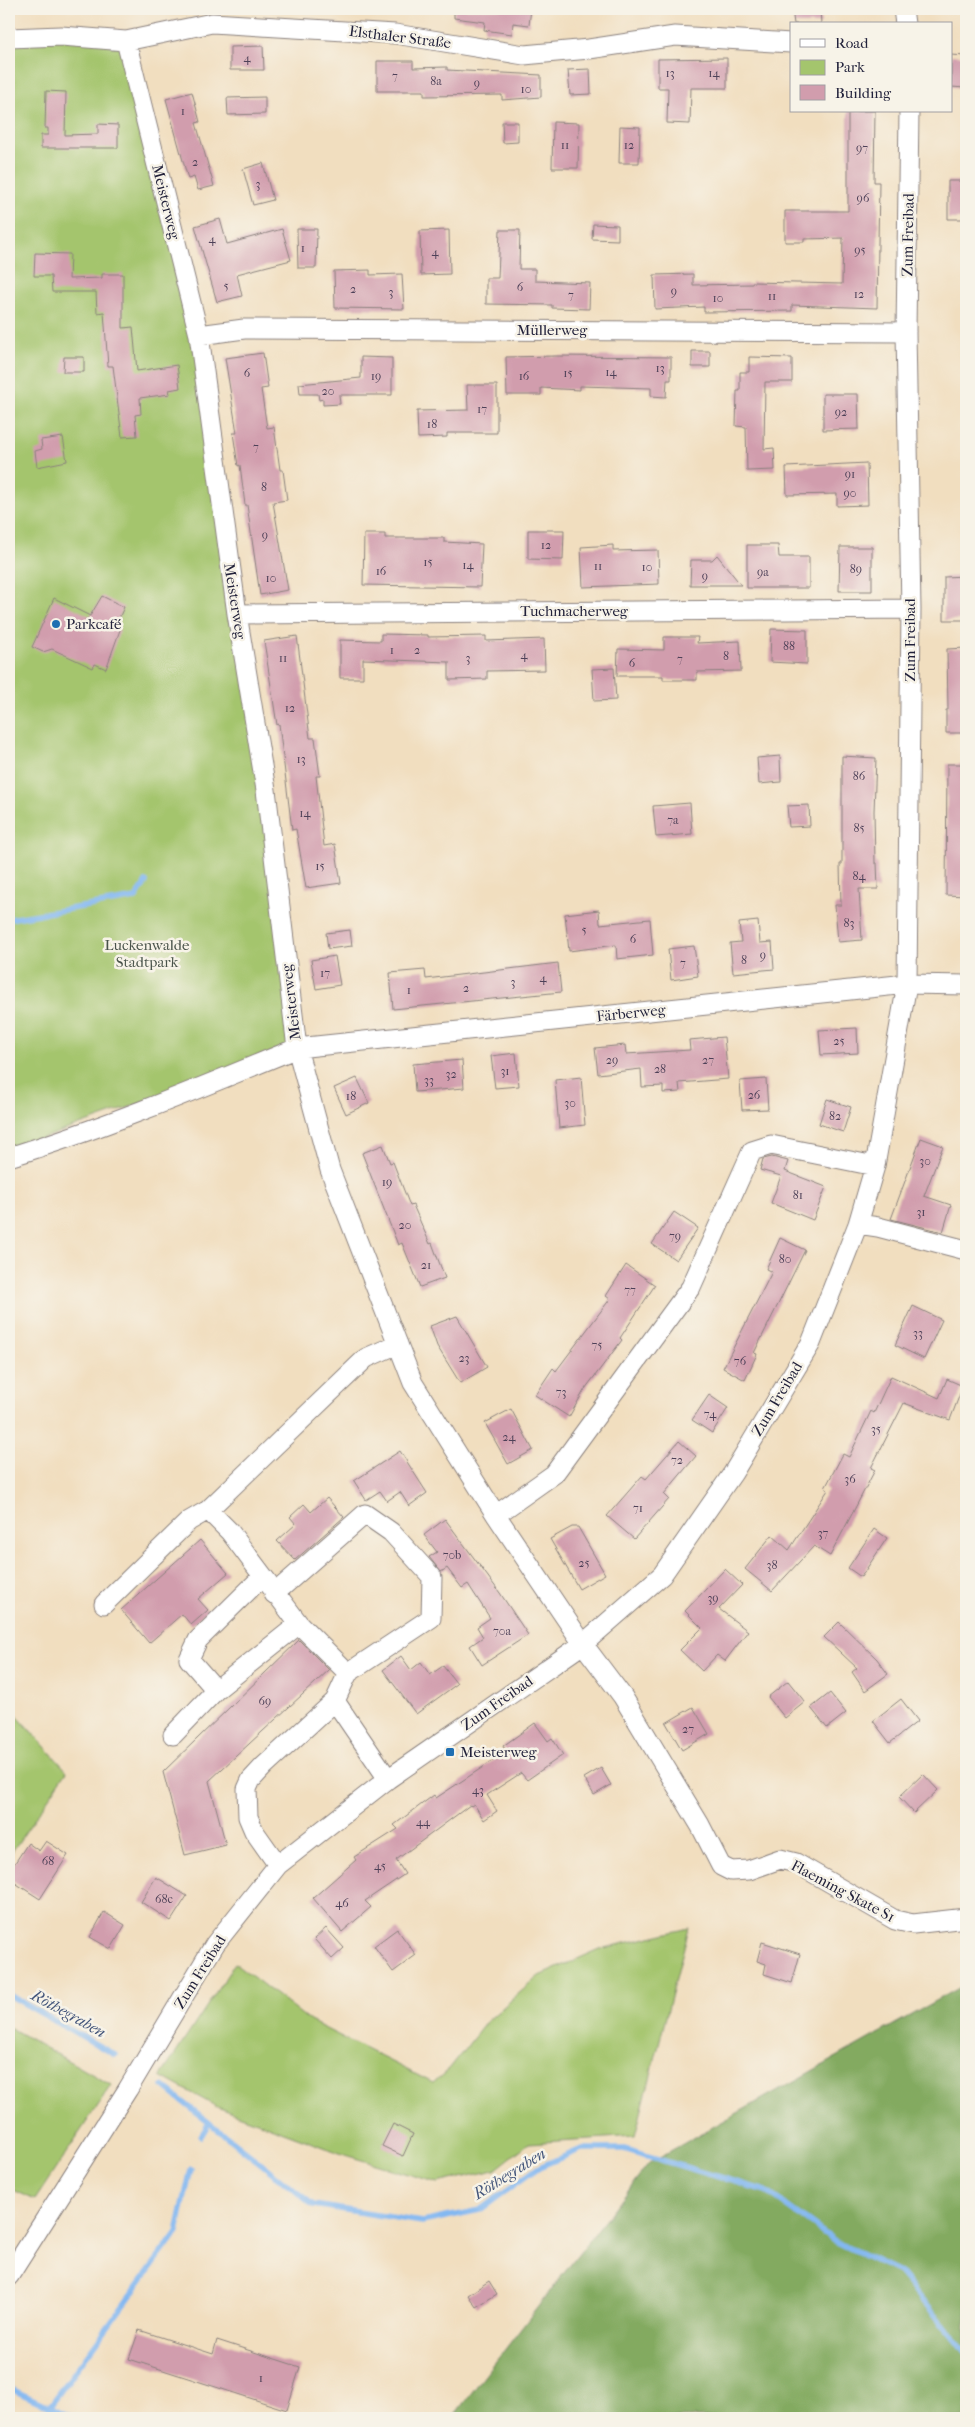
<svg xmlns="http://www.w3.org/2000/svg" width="975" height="2427" font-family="'IM FELL French Canon',serif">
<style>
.green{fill:#a4c56d;stroke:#637454}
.forest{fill:#83aa60;stroke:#52664e}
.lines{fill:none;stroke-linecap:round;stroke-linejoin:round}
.stream{stroke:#83b8f1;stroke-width:5.5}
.building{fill:#d19dad}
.minor-casing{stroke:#8a807d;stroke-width:21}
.minor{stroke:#fff;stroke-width:19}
.poi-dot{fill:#1f6fb2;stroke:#f7f3e8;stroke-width:2}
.labels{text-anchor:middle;stroke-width:5;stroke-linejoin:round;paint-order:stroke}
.number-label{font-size:12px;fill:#4e4158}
.street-label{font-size:15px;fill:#22223b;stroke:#f7f3e8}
.poi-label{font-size:15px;fill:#22223b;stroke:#f7f3e8;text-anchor:start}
.park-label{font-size:15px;fill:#49534a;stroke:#f7f3e8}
.water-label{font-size:16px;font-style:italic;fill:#44567b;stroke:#f7f3e8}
</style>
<rect width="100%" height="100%" fill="#f7f3e8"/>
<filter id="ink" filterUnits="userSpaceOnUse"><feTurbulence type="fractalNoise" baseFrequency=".02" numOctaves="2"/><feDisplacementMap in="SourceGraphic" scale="10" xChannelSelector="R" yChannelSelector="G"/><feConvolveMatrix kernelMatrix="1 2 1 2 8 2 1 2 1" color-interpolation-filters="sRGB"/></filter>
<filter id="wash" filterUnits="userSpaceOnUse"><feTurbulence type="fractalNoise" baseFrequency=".0096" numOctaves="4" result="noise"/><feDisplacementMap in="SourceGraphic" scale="20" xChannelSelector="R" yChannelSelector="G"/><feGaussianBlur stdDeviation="1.12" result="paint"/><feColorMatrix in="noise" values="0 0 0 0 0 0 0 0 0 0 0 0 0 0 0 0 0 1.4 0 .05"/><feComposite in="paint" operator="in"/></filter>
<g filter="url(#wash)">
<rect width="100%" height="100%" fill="#f1debf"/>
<path class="green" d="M9 38 126 41 199 335 297 1048 9 1150Z
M9 1707 67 1771 9 1856Z
M689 1928 635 2136 529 2143 495 2170 438 2183 345 2155 217 2107 161 2076 235 1963 310 2021 433 2083 450 2068 486 2022 539 1976 600 1949Z
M9 2027 111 2085 35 2200 9 2188Z"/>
<path class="forest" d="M966 1984V2418H452L649 2163Z"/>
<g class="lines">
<path class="stream" d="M9 919 136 898 146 882
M9 1995 115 2055
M163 2086 313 2205 422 2222 480 2210 539 2167 582 2149H624L766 2191 835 2241 899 2272 966 2352
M201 2136 209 2123
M9 2388 74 2418
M49 2407 177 2232 191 2169"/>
</g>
<g id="blocks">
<path class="building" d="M454 9H531L529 25 513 23 512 34 484 30 485 22 454 18Z
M792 9H820L821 24H794Z
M263 46 264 70H230V47Z
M951 55 966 56V88L951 87Z
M727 58V88H691L690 124 667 123 668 88H658V59Z
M377 61H413V68L447 67V70L541 75V97L502 100V95L424 96V91H377Z
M590 69 591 94 570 95 568 70Z
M46 91 66 92 65 135 98 134V124L118 125V148H41V135H48V128H45Z
M192 92 200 122 196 123 214 186 198 190 194 177 188 179 166 99Z
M265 97V114L228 115 227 98Z
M848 111H875L874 182H879L877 308 792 305V311L704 312V307L655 309 654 275 693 274V285L752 284V282L842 284 843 238 804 239V242H785V211H848Z
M502 122H518V142L503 143Z
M553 122 579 123 578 168H552Z
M620 126 640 127 639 163H619Z
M263 163 273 200 253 205 243 169Z
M948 181H966V219H948Z
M220 219 227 244 282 229 291 260 237 274 242 296 217 302 195 226Z
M593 224 618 225V240L592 239Z
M297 229H317L316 268H298Z
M449 230 450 274 421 275 420 231Z
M500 230H520L519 269H535V281L590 283 589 309 552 308V305L486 304V278H498Z
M35 253 70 254 69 279 102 278V274H123V328L133 327 137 371 177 365 180 388 169 390 170 394 140 398 141 414 135 415 137 436 122 437 113 366H108L104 312 97 313 96 292H52L51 276H34Z
M370 270V275L402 274 404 309 335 308 334 271Z
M692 351H710V367H692Z
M263 353 268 388 261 389 267 428 274 427 280 470H283L287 500 273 502 288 590 260 595 247 505H245L240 465 238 466 233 433H237L225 358Z
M556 356 671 357V380H667L666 397 651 396V388L580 386V390L541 388V395H507L506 357Z
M64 357H84V372H63Z
M361 357 392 358V395H339L340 404 323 405V399L319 400 318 394H300L299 384 361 378Z
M749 357 792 358V382H765L764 449 774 448 775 470 747 471 746 427 736 426 737 391H740V372H749Z
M467 385H497V433H447V437L418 438 417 411 468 410Z
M823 394H858L859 429 823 430Z
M63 437 67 461 37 467 35 451 42 449 41 440Z
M867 463 868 505 837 506V494L787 495 786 467Z
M528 530H564L563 560 528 559Z
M364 534H385V538H444V542L482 544 480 587 363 585Z
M613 545V551L658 550 659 584 583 587 581 547Z
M747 545H778L779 557H809V588H747Z
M840 547H872V591H839Z
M717 555 741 585H690L691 560H712Z
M966 576V620H944V577Z
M102 596 124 607 115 627 120 630 106 669 95 664 93 668 52 649 43 652 32 647 54 598 90 616Z
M771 629 807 630V664L770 662Z
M381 634 428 635V637L486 636V641L544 639 545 670 487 671V679L449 680V662L363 659V678H340V640L381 641Z
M297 636 310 738H315L320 776H316L324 846 335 844 341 883 306 888 296 829 292 830 279 724 277 725 264 641Z
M664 637H698L697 643 740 641 741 671 697 672V680H663V676H617L618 649 664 650Z
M966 648V733H946V710H948L947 649Z
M614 668 616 700 594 701 592 669Z
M780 756 781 782 759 784 757 758Z
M842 756 876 758 874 811 875 863H877L878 889H859L862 940 838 942 835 905H841L840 864H842Z
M947 764H966V896L946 895Z
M690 803 692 834 656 837 653 806Z
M809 805 810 826 789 827 787 806Z
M599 910 600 924 650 919 653 955 617 959 616 945 569 951 565 914Z
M758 921 760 943 772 942 774 969 733 973 730 943 741 942 739 923Z
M350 930 352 946 328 949 326 933Z
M694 946 698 976 671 980 668 949Z
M335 956 340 985 316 989 311 960Z
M558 963 561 992 393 1009 390 973 425 970 426 979Z
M857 1028 858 1053 821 1055 819 1030Z
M724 1037 728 1079 679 1083 680 1092 663 1093V1086L642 1087 641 1069 598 1074 595 1048 625 1045 626 1054 690 1050 689 1040Z
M516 1053 519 1086 495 1088 491 1056Z
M462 1060 464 1088 415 1092 413 1064Z
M581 1077 585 1125 559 1128 555 1080Z
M357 1078 369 1103 346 1114 334 1088Z
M766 1079 768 1109 742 1110 740 1081Z
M827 1099 851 1107 843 1132 819 1124Z
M921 1138 943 1146 924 1196 951 1205 943 1232 891 1219Z
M383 1145 390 1163 393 1162 410 1206 413 1205 430 1244 432 1243 445 1278 420 1287 402 1243 398 1245 362 1153Z
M772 1157 788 1161 785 1171 826 1187 813 1220 771 1203 781 1176 760 1170 763 1159Z
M674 1212 698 1228 676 1260 652 1244Z
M780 1238 805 1250 754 1353 757 1354 745 1380 723 1368 772 1272 766 1269Z
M626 1265 655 1285 620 1338 622 1340 585 1389 569 1417 535 1395 553 1368 556 1371 610 1299 606 1296Z
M913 1306 942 1320 924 1359 895 1345Z
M457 1316 487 1367 460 1383 437 1346 430 1326Z
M891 1376 939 1398 947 1379 963 1386 950 1420 904 1403 871 1468 875 1470 830 1556 814 1546 772 1591 745 1569 772 1535 789 1550 828 1490 825 1488 843 1454 849 1457 871 1411 874 1413Z
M709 1395 728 1408 712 1433 692 1420Z
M511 1409 533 1450 508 1464 485 1423Z
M679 1441 696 1456 664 1494 669 1499 634 1539 607 1516 642 1476 646 1479Z
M400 1451 427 1493 409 1506 400 1492 387 1501 380 1491 366 1500 354 1481Z
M327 1498 344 1517 295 1560 277 1541 296 1524 290 1517 304 1504 311 1512Z
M445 1519 500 1593 528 1635 482 1665 470 1646 483 1637 477 1627 490 1618 468 1584 462 1588 447 1568 441 1572 429 1557 437 1552 424 1535Z
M572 1527H578L605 1574 579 1589 550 1539Z
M874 1529 887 1538 861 1577 848 1568Z
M200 1540 228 1573 198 1599 208 1610 191 1625 182 1614 149 1643 121 1610Z
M725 1569 742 1585 719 1609 748 1631 725 1661 717 1655 702 1671 680 1650 702 1628 685 1611Z
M839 1622 877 1659 888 1674 865 1691 852 1672 857 1668 824 1637Z
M299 1640 329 1670 209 1781 226 1845 185 1855 163 1772Z
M401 1656 411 1670 421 1662 430 1675 443 1666 457 1684 416 1714 383 1670Z
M788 1681 805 1702 785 1718 768 1697Z
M830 1693 846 1713 827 1728 811 1708Z
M901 1699 918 1721 890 1743 873 1721Z
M693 1707 709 1734 682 1750 666 1723Z
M535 1723 548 1741 552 1738 563 1755 527 1780 521 1773 487 1795 497 1811 484 1820 474 1804 471 1806 470 1805 396 1860 405 1874 365 1901 371 1907 342 1932 313 1898 356 1860 354 1857 398 1829 394 1825 434 1795 436 1798 506 1752 503 1746Z
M601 1768 611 1785 594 1795 584 1778Z
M923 1774 938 1790 914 1813 899 1797Z
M46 1841 68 1855 40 1899 9 1879V1872L28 1843 39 1851Z
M156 1877 187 1896 171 1921 141 1902Z
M104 1912 125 1925 111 1949 90 1937Z
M326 1928 344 1948 332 1959 314 1939Z
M397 1929 416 1955 393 1972 374 1946Z
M762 1942 800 1954 792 1983 764 1974 766 1964 757 1961Z
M393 2124 413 2134 403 2156 382 2146Z
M489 2281 497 2294 476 2307 468 2295Z
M139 2330 213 2354 217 2340 300 2367 287 2410 129 2359Z"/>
</g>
</g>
<g filter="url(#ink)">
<use href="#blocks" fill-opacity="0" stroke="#8a807d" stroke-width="1"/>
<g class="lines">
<defs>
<path id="minor" d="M903 9 905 24
M9 38 61 36 126 41 212 23 395 34 524 55 589 49 675 36 791 43
M126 41 199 335 237 614 266 790 297 1048 330 1170 413 1383 496 1515 583 1644 623 1697 700 1825 721 1866 731 1871 749 1870 780 1859 796 1863 895 1920 913 1924 966 1918
M199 335 244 329 906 332
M237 614 911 609
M9 1157C107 1127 202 1087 297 1048L907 984 966 985
M858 1224 878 1227 966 1250
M208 1510 366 1358 398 1344
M496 1515 554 1474 691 1287 752 1151 771 1145 875 1166
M274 1594 365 1514 391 1532 432 1577 431 1618 348 1673
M104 1604 189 1521 208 1510 230 1532 299 1624 348 1673 335 1701 264 1766 251 1780 247 1789 248 1817 254 1831 278 1865
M216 1690 189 1659 198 1640 263 1576
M335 1701 388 1779
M173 1735 216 1690 299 1624
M9 2276 128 2089 215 1944 278 1865 388 1779 583 1644 662 1575 733 1473 811 1343 858 1224 875 1166 907 984 911 609 906 332 909 111"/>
</defs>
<use href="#minor" class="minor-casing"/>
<use href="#minor" class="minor"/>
</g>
</g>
<g class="poi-dot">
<circle cx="56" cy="624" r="5"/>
<rect x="445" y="1747" width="10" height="10" rx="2.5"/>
</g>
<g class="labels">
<g class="number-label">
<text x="247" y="62">4</text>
<text x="670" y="77">13</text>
<text x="714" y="77">14</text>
<text x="395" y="80">7</text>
<text x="436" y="85">8a</text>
<text x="477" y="87">9</text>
<text x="526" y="93">10</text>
<text x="183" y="115">1</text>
<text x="565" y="149">11</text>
<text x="629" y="149">12</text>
<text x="862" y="152">97</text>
<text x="195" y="166">2</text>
<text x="258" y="188">3</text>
<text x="863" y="202">96</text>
<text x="212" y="243">4</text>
<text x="303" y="252">1</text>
<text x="860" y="254">95</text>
<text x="435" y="256">4</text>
<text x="226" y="290">5</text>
<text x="520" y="291">6</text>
<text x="353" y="293">2</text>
<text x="674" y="295">9</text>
<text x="391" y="296">3</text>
<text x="859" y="298">12</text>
<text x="571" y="299">7</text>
<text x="772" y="300">11</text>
<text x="718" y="302">10</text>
<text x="660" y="372">13</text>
<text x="611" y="376">14</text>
<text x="247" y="377">6</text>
<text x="568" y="377">15</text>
<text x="376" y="380">19</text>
<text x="524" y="380">16</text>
<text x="328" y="395">20</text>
<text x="482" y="413">17</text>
<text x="841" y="416">92</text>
<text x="432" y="428">18</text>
<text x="256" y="451">7</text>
<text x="850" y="478">91</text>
<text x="264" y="491">8</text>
<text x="850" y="497">90</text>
<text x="265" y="539">9</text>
<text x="546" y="549">12</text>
<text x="428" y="566">15</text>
<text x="468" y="569">14</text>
<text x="598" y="570">11</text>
<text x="647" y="571">10</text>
<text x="856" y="573">89</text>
<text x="381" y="575">16</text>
<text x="763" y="576">9a</text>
<text x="705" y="580">9</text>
<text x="271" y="582">10</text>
<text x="789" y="650">88</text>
<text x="392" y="654">1</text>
<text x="417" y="654">2</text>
<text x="524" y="659">4</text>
<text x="726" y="660">8</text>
<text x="283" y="662">11</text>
<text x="468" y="662">3</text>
<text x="680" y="663">7</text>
<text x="632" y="667">6</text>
<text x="290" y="712">12</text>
<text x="301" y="763">13</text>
<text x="859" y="780">86</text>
<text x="305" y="817">14</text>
<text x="673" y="824">7a</text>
<text x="859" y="832">85</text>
<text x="320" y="870">15</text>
<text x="859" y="880">84</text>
<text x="849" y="927">83</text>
<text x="584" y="934">5</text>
<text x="633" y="943">6</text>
<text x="763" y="959">9</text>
<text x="744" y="964">8</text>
<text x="683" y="967">7</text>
<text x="325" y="977">17</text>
<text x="543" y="982">4</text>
<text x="513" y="986">3</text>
<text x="466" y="992">2</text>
<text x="409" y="994">1</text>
<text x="839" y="1045">25</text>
<text x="612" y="1064">29</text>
<text x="708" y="1064">27</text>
<text x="660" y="1073">28</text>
<text x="505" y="1075">31</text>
<text x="451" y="1078">32</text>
<text x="429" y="1084">33</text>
<text x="754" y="1099">26</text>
<text x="351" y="1100">18</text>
<text x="570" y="1107">30</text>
<text x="835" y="1120">82</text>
<text x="925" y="1165">30</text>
<text x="387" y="1186">19</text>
<text x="798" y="1199">81</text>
<text x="921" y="1216">31</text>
<text x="405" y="1229">20</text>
<text x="675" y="1240">79</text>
<text x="785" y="1263">80</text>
<text x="426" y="1269">21</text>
<text x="630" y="1294">77</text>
<text x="918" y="1337">33</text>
<text x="597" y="1349">75</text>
<text x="464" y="1362">23</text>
<text x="740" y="1365">76</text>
<text x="561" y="1396">73</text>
<text x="710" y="1418">74</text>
<text x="876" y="1433">35</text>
<text x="509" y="1441">24</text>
<text x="677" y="1464">72</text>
<text x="850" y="1483">36</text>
<text x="638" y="1512">71</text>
<text x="823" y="1537">37</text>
<text x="452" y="1559">70b</text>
<text x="584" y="1567">25</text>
<text x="772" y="1569">38</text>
<text x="713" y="1602">39</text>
<text x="502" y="1635">70a</text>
<text x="265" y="1705">69</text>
<text x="688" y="1733">27</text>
<text x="478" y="1794">43</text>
<text x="423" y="1826">44</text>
<text x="48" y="1865">68</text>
<text x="380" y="1870">45</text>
<text x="164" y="1903">68c</text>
<text x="342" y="1907">46</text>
<text x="261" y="2382">1</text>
</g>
<g class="street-label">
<text transform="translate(400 37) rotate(7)" y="5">Elsthaler Straße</text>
<text transform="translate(166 202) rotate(76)" y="5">Meisterweg</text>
<text transform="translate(908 235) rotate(-89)" y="5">Zum Freibad</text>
<text x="552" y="335">Müllerweg</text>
<text transform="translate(235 601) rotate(81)" y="5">Meisterweg</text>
<text x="574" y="616">Tuchmacherweg</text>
<text transform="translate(910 640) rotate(-90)" y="5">Zum Freibad</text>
<text transform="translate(291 1002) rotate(-97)" y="5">Meisterweg</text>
<text transform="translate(631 1013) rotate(-6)" y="5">Färberweg</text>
<text transform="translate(777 1399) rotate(-59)" y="5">Zum Freibad</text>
<text transform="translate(497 1703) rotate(-35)" y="5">Zum Freibad</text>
<text transform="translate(843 1891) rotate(28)" y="5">Flaeming Skate S1</text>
<text transform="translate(200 1972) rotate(-58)" y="5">Zum Freibad</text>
</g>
<g class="poi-label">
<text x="66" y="629">Parkcafé</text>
<text x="460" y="1757">Meisterweg</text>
</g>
<g class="park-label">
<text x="147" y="950">Luckenwalde<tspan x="147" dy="17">Stadtpark</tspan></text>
</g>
<g class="water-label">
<text transform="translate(69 2013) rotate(29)" y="6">Röthegraben</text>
<text transform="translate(509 2173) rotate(-32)" y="6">Röthegraben</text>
</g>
</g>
<rect width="975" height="2427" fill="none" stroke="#f7f3e8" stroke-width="30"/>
<rect x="790" y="22" width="162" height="90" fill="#f7f3e8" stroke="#a29fa3"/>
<rect x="800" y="39" width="25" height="8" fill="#ffffff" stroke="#a29fa3"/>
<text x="835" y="48" font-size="15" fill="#22223b">Road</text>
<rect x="800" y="60" width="25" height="15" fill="#a4c56d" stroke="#a29fa3"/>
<text x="835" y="72" font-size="15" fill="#22223b">Park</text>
<rect x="800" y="85" width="25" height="15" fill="#d19dad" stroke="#a29fa3"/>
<text x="835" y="98" font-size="15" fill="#22223b">Building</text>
</svg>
